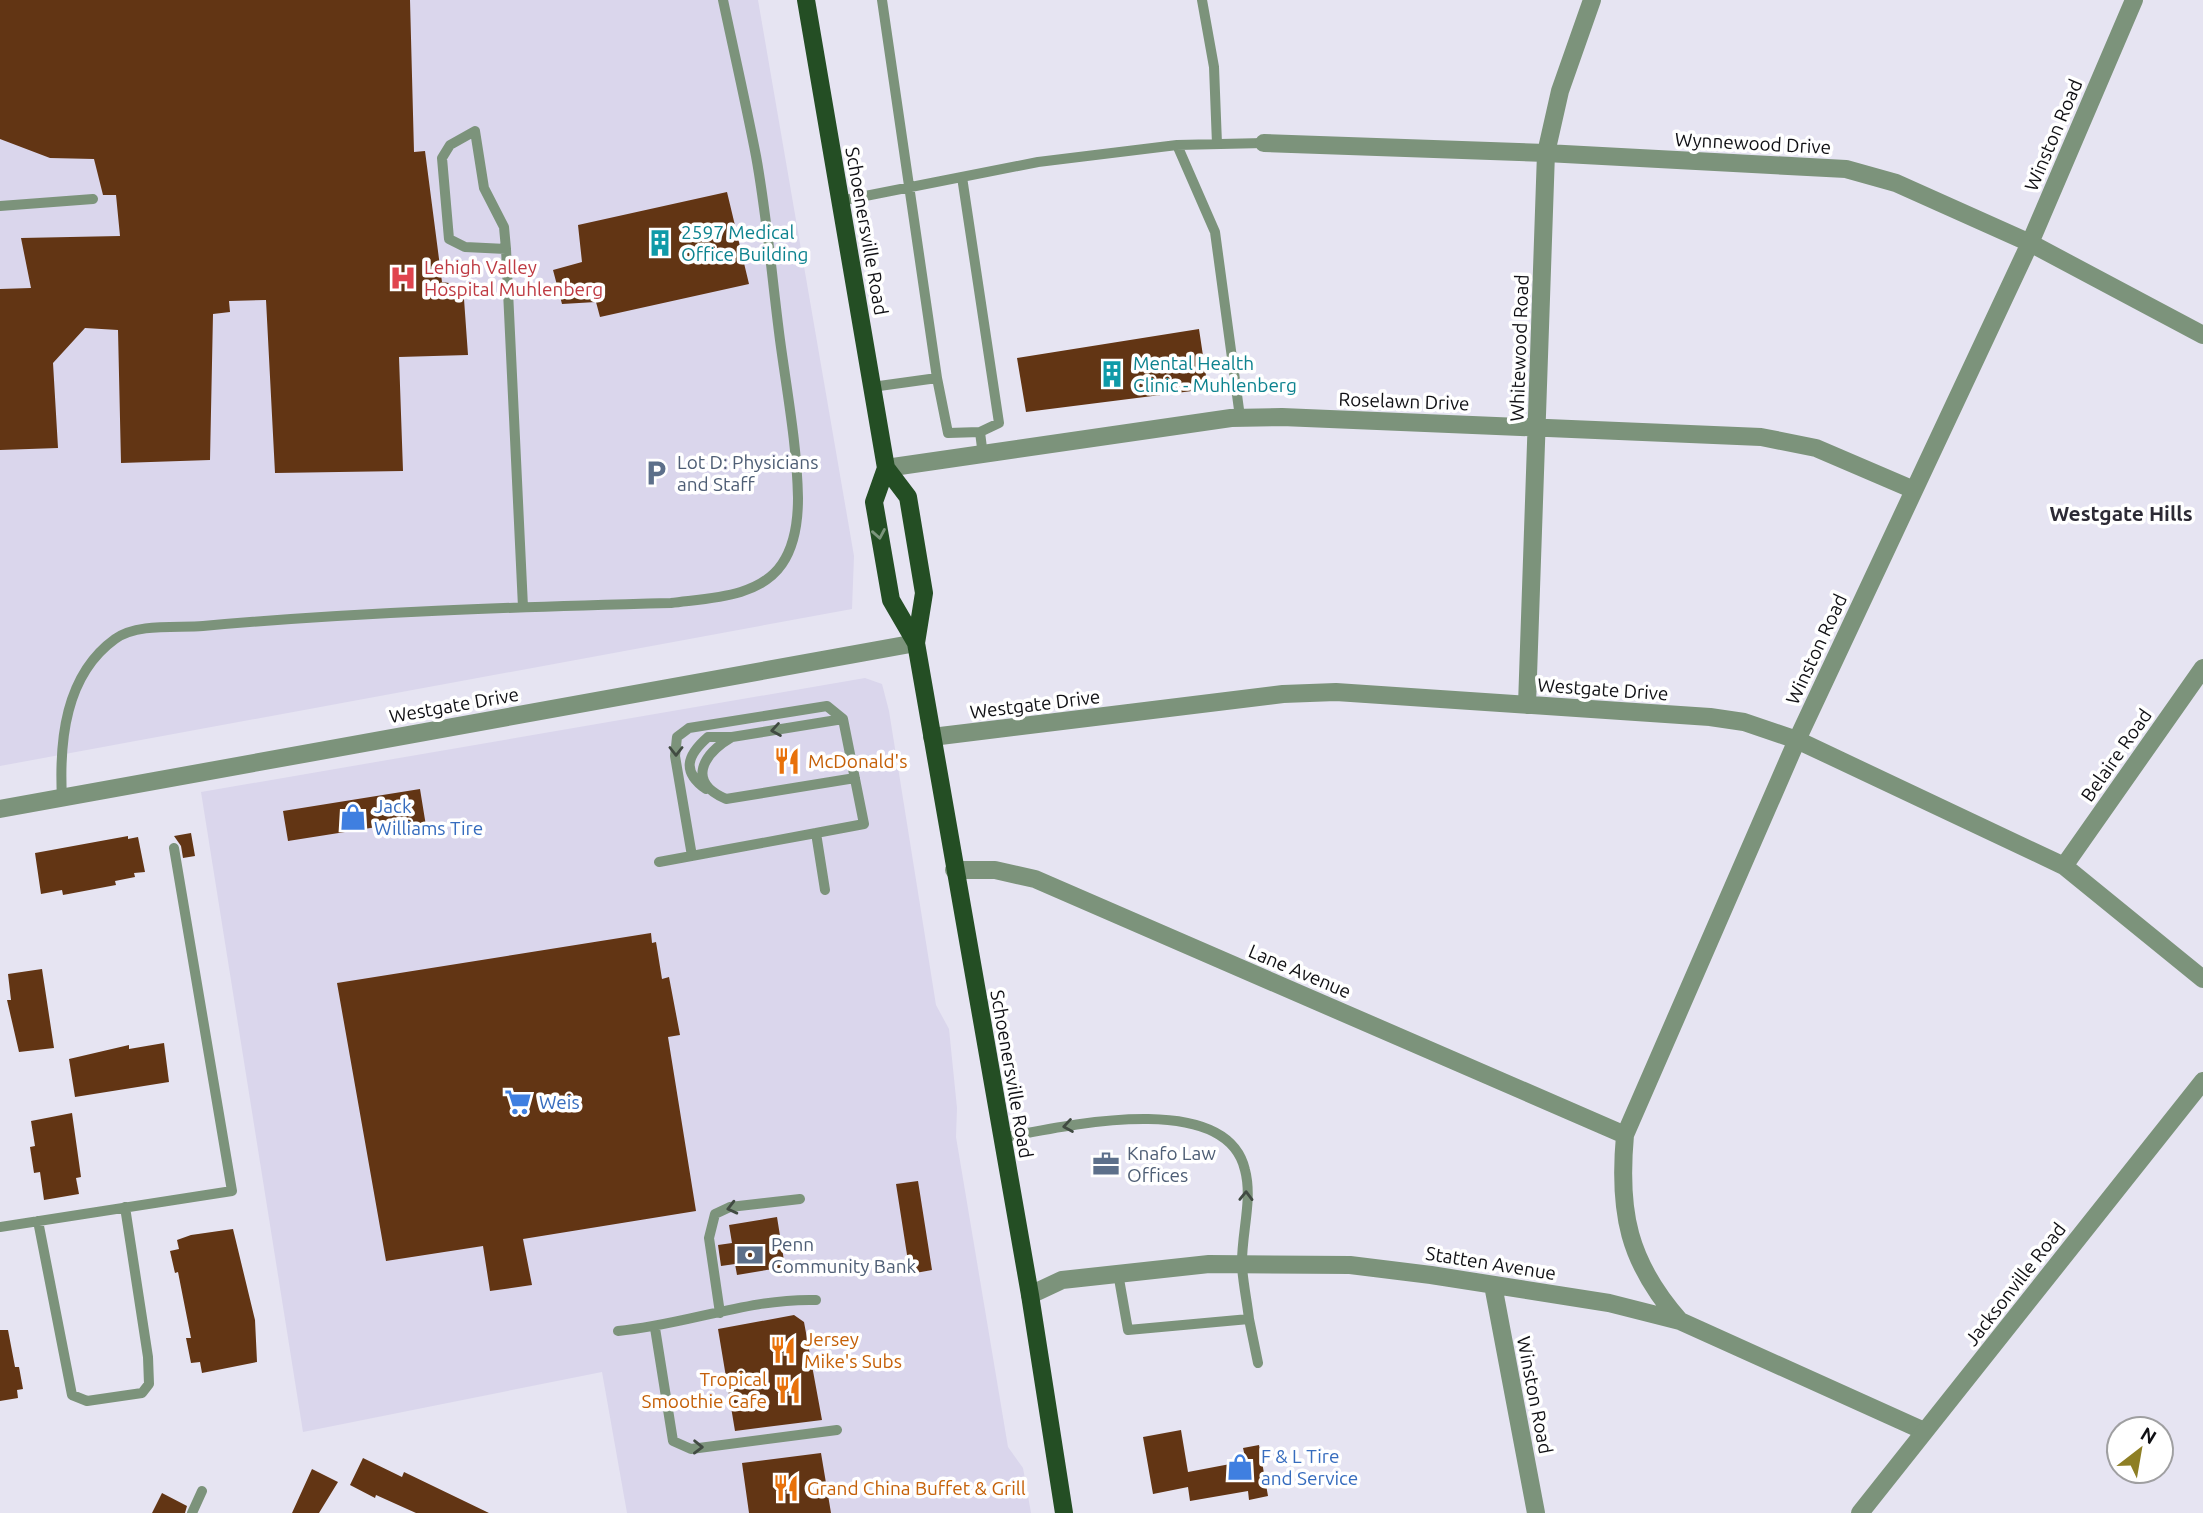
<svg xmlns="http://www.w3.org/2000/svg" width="2203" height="1513" font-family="Ubuntu,sans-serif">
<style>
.built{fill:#dad6ec}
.building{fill:#623514}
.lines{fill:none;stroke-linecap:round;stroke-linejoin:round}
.service{stroke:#7c937b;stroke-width:10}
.minor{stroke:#7c937b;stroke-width:18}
.tertiary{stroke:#7c937b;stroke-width:18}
.primary{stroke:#244e24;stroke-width:18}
.oneway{stroke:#7c957c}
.oneway2{stroke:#414b42}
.labels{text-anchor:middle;stroke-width:7;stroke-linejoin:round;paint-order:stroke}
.street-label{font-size:19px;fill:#101014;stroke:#fff}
.culture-label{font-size:19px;fill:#0d838f;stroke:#fff;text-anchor:start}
.health-label{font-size:19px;fill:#be3a42;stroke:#fff;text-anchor:start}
.service-label{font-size:19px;fill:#4e5e75;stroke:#fff;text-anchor:start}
.food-label{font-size:19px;fill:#c56008;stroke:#fff;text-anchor:start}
.shop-label{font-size:19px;fill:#366cbe;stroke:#fff;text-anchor:start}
.neighbourhood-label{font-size:21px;font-weight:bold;fill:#2c2a35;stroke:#fff}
</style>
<rect width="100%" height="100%" fill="#e6e4f2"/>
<path class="built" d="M0 0H758L854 556 852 609 0 766Z
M865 678 882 684 889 711 936 1005 949 1029 957 1108 956 1137 1008 1447 1023 1468 1031 1513H627L602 1372 303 1432 201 792Z"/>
<path class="building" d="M0 0H410L414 152 425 151 442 282 463 285 468 355 399 357 403 471 275 473 266 300 229 301 230 312 213 314 210 460 121 463 118 330 85 328 53 363 58 448 0 450V289L31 288 21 238 120 236 116 195H103L94 159 50 158 0 139Z
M727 192 749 284 600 317 596 302 562 304 553 270 582 262 578 225Z
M1199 329 1208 389 1026 412 1017 358Z
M420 789 426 826 385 833 383 826 288 841 283 811Z
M191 833 195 856 183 858 181 846 174 836Z
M128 836V839L138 837 145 872 134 873 135 877 115 881 116 885 63 895 62 890 41 894 35 853Z
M651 933 652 943 656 942 662 979 669 977 680 1035 668 1037 696 1211 523 1239 532 1285 490 1291 483 1246 386 1261 337 983Z
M42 969 54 1048 19 1052 7 1000H11L8 974Z
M164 1043 169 1082 75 1097 69 1059 129 1045V1049Z
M72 1113 81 1177 76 1178 79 1194 44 1200 40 1172 34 1173 30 1147 35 1146 31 1121Z
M918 1181 932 1270 910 1274 896 1184Z
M777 1217 785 1267 737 1275 735 1264 721 1266 718 1245 732 1243 729 1225Z
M233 1229 255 1320 257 1362 202 1373 200 1362 191 1363 186 1338H191L178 1272 175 1273 170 1251 179 1249 177 1240 191 1235Z
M794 1315 804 1322 822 1420 735 1431 718 1329Z
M0 1330H8L15 1367H19L23 1389 17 1390 18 1398 0 1401Z
M1181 1430 1188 1472 1246 1461 1243 1448 1259 1445 1268 1496 1249 1500 1248 1491 1190 1501 1188 1487 1153 1494 1143 1437Z
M821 1453 831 1513H749L742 1463Z
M363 1458 402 1477 404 1472 489 1513H416L376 1495 375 1498 350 1485Z
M312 1469 338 1482 319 1513H292Z
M162 1493 187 1506 185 1513H152Z"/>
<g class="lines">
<path class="service" d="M882 0 937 378 948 433 980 432
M1202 0 1214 67 1217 144
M1177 145 1215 232 1240 417
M962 177 999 423 980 432 983 456
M840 201 1038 162 1177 145 1264 143
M0 206 93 199
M506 249 465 247 449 239 442 158 450 145 475 131 484 188 504 227 506 249 523 607
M872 387 937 378
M843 719 732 737C703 754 686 782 726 799L855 778
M706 789C682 772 686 756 708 737H732
M62 798C59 741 65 675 115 639 137 623 177 628 203 626 359 612 515 607 671 603 708 598 759 598 782 564 795 545 798 520 798 498 797 445 787 392 780 340 772 279 767 216 756 156 746 104 734 52 723 0
M692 856 675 756 677 737 689 728 827 706 843 719 864 824 816 833
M659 862 816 833 825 890
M1002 1138C1060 1127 1226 1088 1245 1170 1253 1200 1241 1235 1242 1266 1243 1283 1247 1301 1249 1319L1128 1330 1118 1273
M38 1221 72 1395 87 1401 142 1393 149 1384 148 1357 125 1207
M0 1227 232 1191 174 848
M720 1313 709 1238 715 1214 730 1207 800 1199
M1249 1319 1258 1363
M655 1328 673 1441 691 1449 837 1430
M618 1331C685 1325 749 1298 816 1300
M192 1513 202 1491"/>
<path class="minor" d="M1264 143 1546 153 1846 169 1896 183 2030 243 2203 335
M886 468 1231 418 1282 417 1761 437 1816 448 1914 490
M1527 705 1546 153 1560 91 1592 0
M932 737 1283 694 1336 692 1710 717 1744 722 1797 740 2064 866 2203 979
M0 809 916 643
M2064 866 2203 668
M954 870H995L1035 879 1625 1135
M1493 1285 1536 1513
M1030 1295 1062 1280 1209 1264 1350 1265 1431 1275 1609 1303 1680 1321 1924 1431
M1680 1321C1628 1262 1618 1212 1625 1135L1797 740 2030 243 2134 0"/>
<path class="tertiary" d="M1860 1513 2203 1081"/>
<path class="primary" d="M806 0 886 468 908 497 924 593 916 643 1030 1295 1064 1513
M886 468 874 502 891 600 916 643"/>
</g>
<defs><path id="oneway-chevron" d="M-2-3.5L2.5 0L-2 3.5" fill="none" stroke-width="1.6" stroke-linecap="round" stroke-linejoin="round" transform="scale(1.75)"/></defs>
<use class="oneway" href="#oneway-chevron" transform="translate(879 534) rotate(80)"/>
<g class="oneway2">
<use href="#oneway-chevron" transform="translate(776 730) rotate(171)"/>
<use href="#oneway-chevron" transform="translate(676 751) rotate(90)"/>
<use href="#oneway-chevron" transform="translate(1068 1126) rotate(171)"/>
<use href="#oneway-chevron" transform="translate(1246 1196) rotate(-89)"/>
<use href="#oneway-chevron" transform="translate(732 1208) rotate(166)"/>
<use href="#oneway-chevron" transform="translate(698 1447) rotate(1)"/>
</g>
<defs>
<symbol id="building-bare" viewBox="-9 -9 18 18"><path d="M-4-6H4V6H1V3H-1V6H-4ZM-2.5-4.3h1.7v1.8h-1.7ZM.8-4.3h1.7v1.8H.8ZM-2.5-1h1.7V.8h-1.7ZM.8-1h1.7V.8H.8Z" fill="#0f9aa8" stroke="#fff" stroke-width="2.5" paint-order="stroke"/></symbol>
<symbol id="hospital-bare" viewBox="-9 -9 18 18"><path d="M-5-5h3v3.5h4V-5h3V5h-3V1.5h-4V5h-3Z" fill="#e0444e" stroke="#fff" stroke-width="2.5" paint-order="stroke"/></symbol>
<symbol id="parking-bare" viewBox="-9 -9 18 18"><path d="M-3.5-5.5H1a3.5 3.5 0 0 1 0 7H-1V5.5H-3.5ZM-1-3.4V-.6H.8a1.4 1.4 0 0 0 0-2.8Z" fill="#5c6f8a" stroke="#fff" stroke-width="2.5" paint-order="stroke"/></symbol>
<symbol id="restaurant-bare" viewBox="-9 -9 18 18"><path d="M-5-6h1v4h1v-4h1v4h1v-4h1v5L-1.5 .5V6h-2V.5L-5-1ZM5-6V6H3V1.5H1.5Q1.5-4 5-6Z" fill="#e8710a" stroke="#fff" stroke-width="2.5" paint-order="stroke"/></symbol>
<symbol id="shop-bare" viewBox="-9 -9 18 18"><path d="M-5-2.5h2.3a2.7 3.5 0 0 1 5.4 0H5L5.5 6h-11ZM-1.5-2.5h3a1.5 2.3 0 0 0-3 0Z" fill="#3f7fe0" stroke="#fff" stroke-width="2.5" paint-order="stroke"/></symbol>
<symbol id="supermarket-bare" viewBox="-9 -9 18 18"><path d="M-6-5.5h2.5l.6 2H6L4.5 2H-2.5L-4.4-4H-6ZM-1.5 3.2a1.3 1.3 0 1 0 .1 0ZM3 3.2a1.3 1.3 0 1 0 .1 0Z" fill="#3f7fe0" stroke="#fff" stroke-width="2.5" paint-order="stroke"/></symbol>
<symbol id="office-bare" viewBox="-9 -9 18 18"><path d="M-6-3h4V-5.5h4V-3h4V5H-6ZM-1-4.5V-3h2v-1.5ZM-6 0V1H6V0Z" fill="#5c6f8a" stroke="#fff" stroke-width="2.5" paint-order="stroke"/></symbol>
<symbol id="bank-bare" viewBox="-9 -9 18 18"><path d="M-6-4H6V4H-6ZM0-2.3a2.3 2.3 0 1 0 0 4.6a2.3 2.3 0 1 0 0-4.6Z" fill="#5c6f8a" stroke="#fff" stroke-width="2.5" paint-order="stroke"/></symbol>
</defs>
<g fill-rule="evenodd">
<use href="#building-bare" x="641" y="224" width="38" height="38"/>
<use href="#hospital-bare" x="384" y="259" width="38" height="38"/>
<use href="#building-bare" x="1093" y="355" width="38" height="38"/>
<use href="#parking-bare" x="637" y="454" width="38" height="38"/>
<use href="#restaurant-bare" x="768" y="742" width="38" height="38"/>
<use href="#shop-bare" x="334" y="798" width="38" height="38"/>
<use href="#supermarket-bare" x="499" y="1083" width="38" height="38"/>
<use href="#office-bare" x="1087" y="1145" width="38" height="38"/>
<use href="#bank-bare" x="731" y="1236" width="38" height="38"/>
<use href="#restaurant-bare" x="764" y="1331" width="38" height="38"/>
<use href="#restaurant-bare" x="769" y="1371" width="38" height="38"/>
<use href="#shop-bare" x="1221" y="1448" width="38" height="38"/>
<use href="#restaurant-bare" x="767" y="1469" width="38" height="38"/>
</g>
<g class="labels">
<g class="street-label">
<text transform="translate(2053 135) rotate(-67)" y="7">Winston Road</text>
<text transform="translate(1753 143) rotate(3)" y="7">Wynnewood Drive</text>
<text transform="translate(867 231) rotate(80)" y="7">Schoenersville Road</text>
<text transform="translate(1519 348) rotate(-88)" y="7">Whitewood Road</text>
<text transform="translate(1404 401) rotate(2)" y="7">Roselawn Drive</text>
<text transform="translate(1816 649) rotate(-65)" y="7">Winston Road</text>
<text transform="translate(1603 689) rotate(4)" y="7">Westgate Drive</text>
<text transform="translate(1035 704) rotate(-7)" y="7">Westgate Drive</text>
<text transform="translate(454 705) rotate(-10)" y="7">Westgate Drive</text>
<text transform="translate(2116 755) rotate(-55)" y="7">Belaire Road</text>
<text transform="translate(1300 971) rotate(23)" y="7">Lane Avenue</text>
<text transform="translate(1012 1074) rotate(80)" y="7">Schoenersville Road</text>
<text transform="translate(1491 1263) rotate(9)" y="7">Statten Avenue</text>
<text transform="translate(2015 1284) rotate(-52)" y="7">Jacksonville Road</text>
<text transform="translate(1535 1395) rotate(79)" y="7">Winston Road</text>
</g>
<g class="culture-label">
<text x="681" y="239">2597 Medical<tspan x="681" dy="22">Office Building</tspan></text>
<text x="1133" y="370">Mental Health<tspan x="1133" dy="22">Clinic - Muhlenberg</tspan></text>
</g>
<g class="health-label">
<text x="424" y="274">Lehigh Valley<tspan x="424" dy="22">Hospital Muhlenberg</tspan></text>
</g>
<g class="service-label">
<text x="677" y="469">Lot D: Physicians<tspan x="677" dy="22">and Staff</tspan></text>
<text x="1127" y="1160">Knafo Law<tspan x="1127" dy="22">Offices</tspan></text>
<text x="771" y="1251">Penn<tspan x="771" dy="22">Community Bank</tspan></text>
</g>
<g class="food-label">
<text x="808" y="768">McDonald's</text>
<text x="804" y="1346">Jersey<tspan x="804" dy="22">Mike's Subs</tspan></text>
<text x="767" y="1386" text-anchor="end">Tropical<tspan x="767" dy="22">Smoothie Cafe</tspan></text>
<text x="807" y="1495">Grand China Buffet &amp; Grill</text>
</g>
<g class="shop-label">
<text x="374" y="813">Jack<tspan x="374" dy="22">Williams Tire</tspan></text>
<text x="539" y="1109">Weis</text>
<text x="1261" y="1463">F &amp; L Tire<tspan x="1261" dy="22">and Service</tspan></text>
</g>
<g class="neighbourhood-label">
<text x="2121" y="521">Westgate Hills</text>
</g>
</g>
<g transform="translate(2140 1450) rotate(31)"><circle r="33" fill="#ffffff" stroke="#9f9fa1" stroke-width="2"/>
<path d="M0-5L12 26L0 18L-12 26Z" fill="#8e7f25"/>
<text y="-10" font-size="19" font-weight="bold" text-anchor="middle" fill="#101014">N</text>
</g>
</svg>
